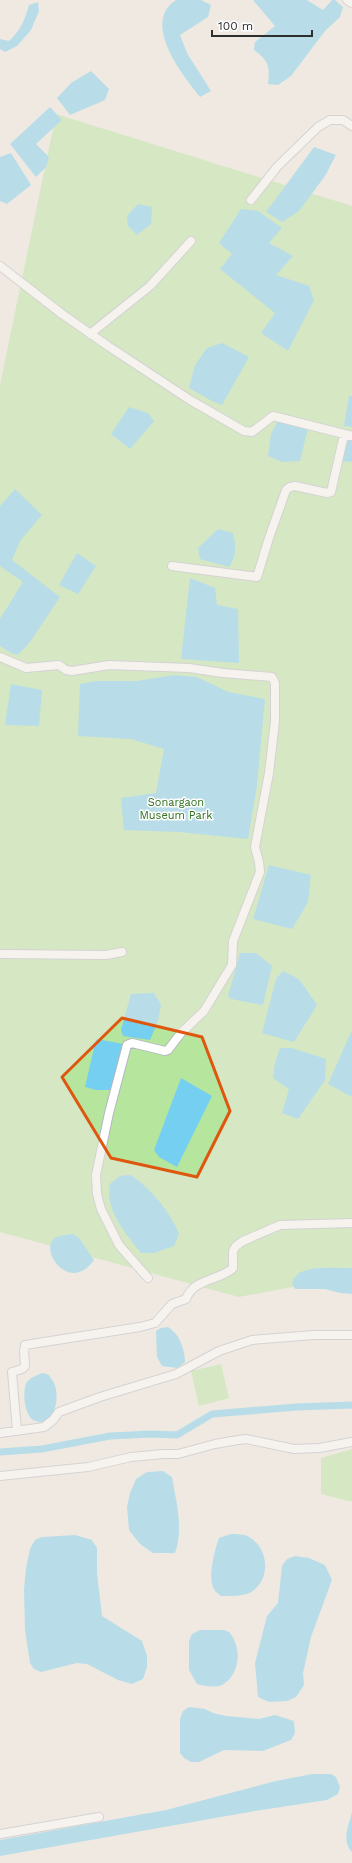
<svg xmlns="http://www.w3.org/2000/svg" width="352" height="1863" font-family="'Work Sans',sans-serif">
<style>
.green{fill:#b6e59e}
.water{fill:#75cff0}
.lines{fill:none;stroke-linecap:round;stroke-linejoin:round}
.canal{stroke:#75cff0;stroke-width:7}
.minor-casing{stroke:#b4b7c1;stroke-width:10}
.minor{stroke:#fff;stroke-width:8}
.marked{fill:none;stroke:#df570e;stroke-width:3;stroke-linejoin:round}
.labels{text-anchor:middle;stroke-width:3;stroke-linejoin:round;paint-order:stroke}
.park-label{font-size:11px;fill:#2c6e1b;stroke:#fff}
</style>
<rect width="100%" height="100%" fill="#efe9e1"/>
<path class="green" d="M56 114 352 206V1276L239 1297 0 1232V385Z
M221 1364 229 1398 199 1406 191 1371Z
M352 1449V1501H348L321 1494V1458Z"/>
<path class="water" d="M176 0H201L211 5 208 17 180 35 187 53 211 91 200 97C184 77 153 38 165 12 167 7 172 3 176 0Z
M253 0H307L323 10 332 0H335L343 7 340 17 325 31 291 76 278 85 268 84C270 66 269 61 254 50L255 42 275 26Z
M38 2 39 11 31 30 17 46 5 52 0 49V39L9 41C20 31 25 20 29 5Z
M91 71 109 89 105 100 70 115 57 98 71 83Z
M50 107 62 120 36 144 49 157 46 167 36 177 10 144Z
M314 147 336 155 325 176 299 211 282 222 266 212Z
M11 153 31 185 7 204 0 201V157Z
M138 204 152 207 151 224 137 235 128 226 127 216Z
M241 209 258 211 282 228 269 243 293 256 276 275 309 286 314 300 288 351 261 333 275 313 220 269 232 254 219 243Z
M222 343 249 357 222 405 212 401 189 388 195 365 207 348Z
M349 396H352V427L344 426Z
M129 407 148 413 154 421 130 449 111 434Z
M278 420 308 428 300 461 282 462 268 456 271 434Z
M345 438H352V462L343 461Z
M15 489 42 515 20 541 12 560 60 597 30 642 18 655 11 653 0 646V619L23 582 0 566V506Z
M218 529 233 533C236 546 237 555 229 567L200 559 198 548Z
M77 553 96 566 78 594 59 585Z
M190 578 215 588 217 605 238 609 239 663 181 659Z
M174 675 197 677 228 692 265 699 257 785 248 839 179 832 124 830 121 798 156 793 164 749 131 739 78 736 80 684 96 681H137Z
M11 684 42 690 39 726 5 725Z
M269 865 311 875 308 902 292 929 253 919Z
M240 953H256L272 966 263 1005 231 999 228 996Z
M283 971 299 979 317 1005 294 1042 262 1033 276 979Z
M154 993 161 1005 158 1021 150 1040 123 1036 121 1030 131 994Z
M352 1030V1097L328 1084Z
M96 1039 124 1044 114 1090H96L85 1087Z
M280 1048H292L326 1059 325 1080 298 1119 282 1113 289 1089 273 1078 275 1063Z
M181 1078 212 1096 177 1167 159 1157 154 1150Z
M130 1175C148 1185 172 1214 179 1234L174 1246 154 1253H141C126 1233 105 1212 110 1184L120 1176Z
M73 1234 79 1238 94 1260C69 1295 38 1249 55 1238 60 1235 67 1235 73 1234Z
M352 1268V1294L340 1293 325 1289H295L292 1284C296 1262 335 1269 352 1268Z
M168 1327C179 1333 185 1349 185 1362L177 1368 162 1366 157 1357 156 1331 161 1328Z
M43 1373 49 1375C50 1378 53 1380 54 1383 59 1394 57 1413 47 1420 43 1423 37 1422 33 1420 24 1414 22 1390 27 1382 31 1377 37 1375 43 1373Z
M163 1471 172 1477C176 1501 184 1529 175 1553H153L140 1544 129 1530 127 1507 130 1493 136 1479 147 1472Z
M231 1534C236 1534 245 1534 249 1537 268 1548 271 1576 254 1590 247 1597 230 1596 221 1596 219 1594 215 1592 214 1589 207 1578 215 1549 219 1538Z
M75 1535 92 1540 97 1548V1573L102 1616 142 1641 147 1656V1667L143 1679 132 1684 118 1680 87 1664 77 1663 41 1672 34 1669 30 1663 25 1630 24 1589 26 1568 30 1549 35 1540 42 1537Z
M295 1556 309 1558 325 1565 332 1580 311 1637 303 1673 304 1685 296 1697 287 1701 269 1702 258 1697 255 1663 267 1616 278 1603 282 1566 287 1559Z
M200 1630H224L229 1632C242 1646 241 1675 222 1685 214 1688 204 1686 197 1684L189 1670V1641L192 1634Z
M189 1707 205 1709 213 1713 226 1716 259 1719 275 1715 294 1721 295 1733 291 1740 263 1751 224 1750 199 1762H191L184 1758 180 1753V1719L183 1711Z
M312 1774H331L336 1777 340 1787 338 1794 327 1800 255 1811 0 1856V1840L166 1810 276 1781Z
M352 1812V1852C341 1841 349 1825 352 1812Z"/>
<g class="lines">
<path class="canal" d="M0 1452 42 1449 110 1436 152 1434 177 1435 212 1414 297 1407 352 1405"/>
<defs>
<path id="minor" d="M347 0 352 3
M251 200 277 167 318 127 330 120H343L352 126
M0 266 62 314 108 346 190 400 244 431 252 432 273 416 352 436
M90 334 150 286 191 241
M172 566 257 577 269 538 286 490 290 487 295 486 327 493 331 492 344 435
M0 657 26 668 59 665 66 670 72 671 109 665 189 668 223 673 272 677 275 683V721L269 773 255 847 259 862 260 872 233 941 232 965 204 1011 181 1033 168 1050 165 1051 132 1043 127 1045 109 1113 96 1175 97 1194 101 1209 119 1245 148 1278
M0 954 106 955 122 952
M17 1431 12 1372 22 1369 25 1366 24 1351 25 1345 140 1327 155 1323 172 1304 186 1299C194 1278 219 1281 233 1268V1251L236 1246 243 1241 280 1225 352 1223
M0 1433 44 1427 53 1420 59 1412 100 1397 176 1374 219 1351 252 1340 314 1335H352
M0 1476 88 1467 131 1457 163 1454H178L215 1444 238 1440 246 1439 294 1449 319 1448 352 1442
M0 1834 99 1817"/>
</defs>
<use href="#minor" class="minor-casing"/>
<use href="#minor" class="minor"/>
</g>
<path d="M0 0H352V1863H0ZM122 1018 202 1037 230 1111 197 1177 111 1158 62 1077Z" fill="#efe9e1" fill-opacity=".55" fill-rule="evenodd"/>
<path class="marked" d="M122 1018 202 1037 230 1111 197 1177 111 1158 62 1077Z"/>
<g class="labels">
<g class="park-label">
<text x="176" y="806">Sonargaon<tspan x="176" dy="13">Museum Park</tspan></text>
</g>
</g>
<path d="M212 30v6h100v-6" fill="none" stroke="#2e2e2e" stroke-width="2"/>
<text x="218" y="30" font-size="12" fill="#2e2e2e" stroke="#ffffff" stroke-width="3" paint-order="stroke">100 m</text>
</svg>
